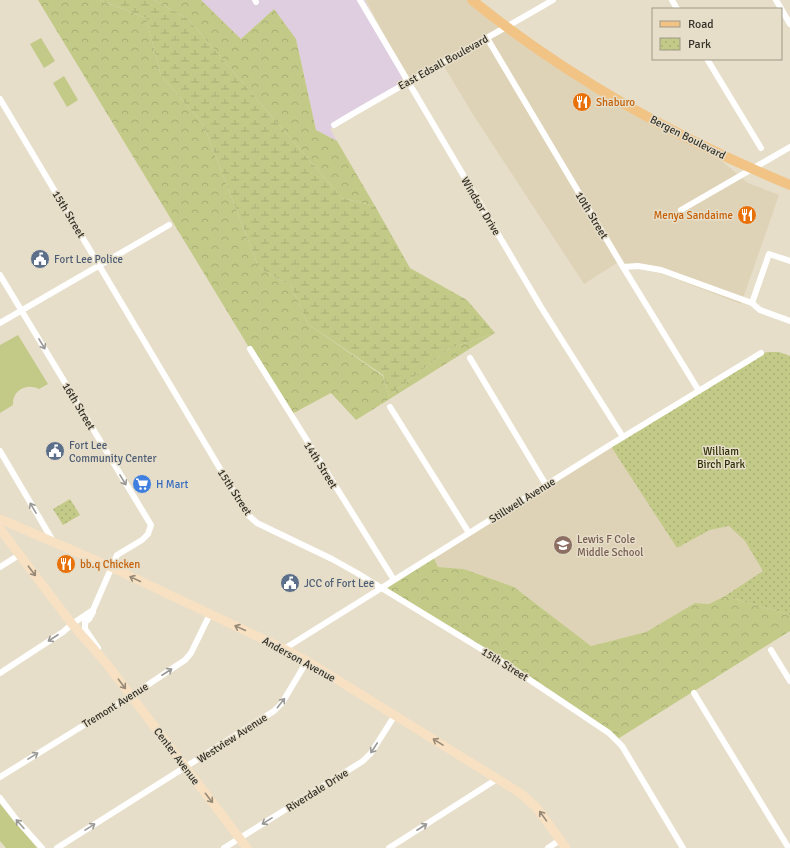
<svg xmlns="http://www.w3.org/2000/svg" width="790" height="848" font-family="Signika,sans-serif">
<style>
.built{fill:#dfd3b7}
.industrial{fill:#dfcee0}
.grass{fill:#c3ca88}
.forest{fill:url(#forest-crowns)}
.wetland{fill:url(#wetland-marsh)}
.park{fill:url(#park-dots)}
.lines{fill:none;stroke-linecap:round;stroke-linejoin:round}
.minor{stroke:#fff;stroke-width:6}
.secondary{stroke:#f8e1c3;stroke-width:9}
.primary{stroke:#f1c486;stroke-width:10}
.oneway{stroke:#9a9894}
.oneway2{stroke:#968976}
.labels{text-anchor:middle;stroke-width:3;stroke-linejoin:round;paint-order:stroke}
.street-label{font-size:11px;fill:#343129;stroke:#e6dec9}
.food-label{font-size:11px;fill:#c56008;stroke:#e6dec9;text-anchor:start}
.service-label{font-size:11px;fill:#4e5e75;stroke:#e6dec9;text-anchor:start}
.park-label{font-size:11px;fill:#2d3005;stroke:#e6dec9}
.shop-label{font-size:11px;fill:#366cbe;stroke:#e6dec9;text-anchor:start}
.education-label{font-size:11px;fill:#785e54;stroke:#e6dec9;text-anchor:start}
</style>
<defs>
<pattern id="forest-crowns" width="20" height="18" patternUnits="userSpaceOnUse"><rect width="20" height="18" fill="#c3ca88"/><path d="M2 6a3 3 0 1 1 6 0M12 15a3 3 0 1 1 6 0" fill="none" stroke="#a8ae75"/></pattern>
<pattern id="wetland-marsh" width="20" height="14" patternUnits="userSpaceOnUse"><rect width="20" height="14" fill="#c3ca88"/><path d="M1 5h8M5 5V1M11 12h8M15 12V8" fill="none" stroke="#a8ae75"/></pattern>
<pattern id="park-dots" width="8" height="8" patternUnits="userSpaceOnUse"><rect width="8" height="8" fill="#c3ca88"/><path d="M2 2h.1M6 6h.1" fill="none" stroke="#a8ae75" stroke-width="1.8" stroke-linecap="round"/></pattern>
</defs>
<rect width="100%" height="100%" fill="#e6dec9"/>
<path class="built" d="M366 0H472L506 27 704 146 748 183 779 195 741 304 660 273 623 267 620 261 584 284 474 116 442 63 408 81Z
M610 445 677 548 710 530 729 526 745 541 764 571 725 596 709 604 695 603 646 632 591 646 514 587 464 569 438 567 433 556Z"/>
<path class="industrial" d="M201 0H365L405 84 330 129 337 141 316 130 296 39 274 9 241 39Z"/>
<path class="grass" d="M41 38 55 61 44 68 30 44Z
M64 76 78 100 67 107 53 83Z
M18 335 48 384 39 389C27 383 12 390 13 405L0 413V345Z
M0 804 37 848H6L0 841Z"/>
<path class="forest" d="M38 0H100L146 18 161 76 203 124 259 268 291 286 308 324 383 376 389 396 449 349 495 333 356 420 331 393 290 415Z
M154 0H201L241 39 274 9 296 39 316 130 337 141 375 206 342 198 188 19Z
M433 556 438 567 464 569 514 587 591 646 646 632 695 603 709 604 725 596 790 615V631L616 740 609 733 381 588Z"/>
<path class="wetland" d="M100 0H154L188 19 342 198 375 206 410 268 467 300 495 333 449 349 389 396 383 375 308 324 291 286 259 268 203 124 161 76 146 18Z"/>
<path class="park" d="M769 352H779L790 356V615L725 596 763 571 745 541 729 526 710 530 677 548 610 445 761 353Z
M70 499 80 515 63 525 53 509Z"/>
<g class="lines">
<path class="minor" d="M255 0 256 2
M360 0 541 307 623 437
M672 0 677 9
M776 0 790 24
M487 38 623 267 699 391
M707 59 761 148
M0 99 247 514 257 523 332 559 357 573 509 666 609 733 622 746 683 848
M334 125C406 82 480 43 553 0
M681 210 790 147
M623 267 638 266 661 270 752 303 760 310 790 321
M0 275 151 525 148 534 142 540 117 555 93 610 72 624 63 632 0 673
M752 303 769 254 790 261
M0 323 169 225
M250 349 394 580
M470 358 546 485
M390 407 469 533
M0 451 53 541
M0 567 19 555
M93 612 89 619 85 622V629L98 648
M284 649 610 445 761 353
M771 650 790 681
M694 693 788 847
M0 777 131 696 185 660 191 653 210 614
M0 798 16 819 42 848
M57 848 274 711 282 703 307 661
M224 848 363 761 371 753 395 715
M389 848 497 779
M548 848 560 840"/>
<path class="secondary" d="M0 519 111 567 284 649 307 661 520 793 536 807 566 848
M0 529 72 624 106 663 247 848"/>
<path class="primary" d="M472 0C567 77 677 138 790 185"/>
</g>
<defs><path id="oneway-shaft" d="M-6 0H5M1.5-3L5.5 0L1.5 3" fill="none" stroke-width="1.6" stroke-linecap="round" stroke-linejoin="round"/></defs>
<g class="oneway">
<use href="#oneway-shaft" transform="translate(42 344) rotate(59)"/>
<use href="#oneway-shaft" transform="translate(123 480) rotate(59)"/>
<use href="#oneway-shaft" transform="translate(33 508) rotate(-120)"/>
<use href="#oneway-shaft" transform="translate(53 638) rotate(147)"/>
<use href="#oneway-shaft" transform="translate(167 672) rotate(-33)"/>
<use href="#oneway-shaft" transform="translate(281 703) rotate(-52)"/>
<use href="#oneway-shaft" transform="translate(374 748) rotate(123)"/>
<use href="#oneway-shaft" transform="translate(33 756) rotate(-32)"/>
<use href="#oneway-shaft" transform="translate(267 821) rotate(148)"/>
<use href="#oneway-shaft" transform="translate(20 824) rotate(-132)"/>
<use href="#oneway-shaft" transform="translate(90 827) rotate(-32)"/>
<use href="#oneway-shaft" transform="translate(422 827) rotate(-33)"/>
</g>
<g class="oneway2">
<use href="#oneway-shaft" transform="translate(32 571) rotate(53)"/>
<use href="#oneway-shaft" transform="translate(135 579) rotate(-155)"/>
<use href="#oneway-shaft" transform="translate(240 628) rotate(-155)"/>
<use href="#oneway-shaft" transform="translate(122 684) rotate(53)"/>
<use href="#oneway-shaft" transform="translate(438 742) rotate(-148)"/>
<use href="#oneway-shaft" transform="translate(209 798) rotate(52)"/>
<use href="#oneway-shaft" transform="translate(543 816) rotate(-126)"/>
</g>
<defs>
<symbol id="restaurant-disc" viewBox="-11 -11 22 22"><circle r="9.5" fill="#e8710a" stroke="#e6dec9"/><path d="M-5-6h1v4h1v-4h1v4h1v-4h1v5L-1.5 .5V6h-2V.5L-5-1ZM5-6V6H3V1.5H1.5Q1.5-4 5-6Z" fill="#fff"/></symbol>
<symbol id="civic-disc" viewBox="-11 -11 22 22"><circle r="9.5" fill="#5c6f8a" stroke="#e6dec9"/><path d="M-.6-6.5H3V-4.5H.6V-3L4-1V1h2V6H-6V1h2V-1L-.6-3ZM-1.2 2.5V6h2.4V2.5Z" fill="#fff"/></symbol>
<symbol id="supermarket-disc" viewBox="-11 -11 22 22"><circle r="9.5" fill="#3f7fe0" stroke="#e6dec9"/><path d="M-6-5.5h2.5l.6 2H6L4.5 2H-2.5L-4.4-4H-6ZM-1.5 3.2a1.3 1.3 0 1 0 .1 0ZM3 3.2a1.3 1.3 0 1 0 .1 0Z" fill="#fff"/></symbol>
<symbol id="school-disc" viewBox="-11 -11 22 22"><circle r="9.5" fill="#8d6e63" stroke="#e6dec9"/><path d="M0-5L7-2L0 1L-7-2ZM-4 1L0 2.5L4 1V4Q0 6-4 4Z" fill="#fff"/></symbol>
</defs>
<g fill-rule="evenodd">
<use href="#restaurant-disc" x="571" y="91" width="22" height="22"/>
<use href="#restaurant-disc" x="736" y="204" width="22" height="22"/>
<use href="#civic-disc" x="29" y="248" width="22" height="22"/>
<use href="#civic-disc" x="44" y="440" width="22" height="22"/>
<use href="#supermarket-disc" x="131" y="473" width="22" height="22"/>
<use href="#school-disc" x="552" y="534" width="22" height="22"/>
<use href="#restaurant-disc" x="55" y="553" width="22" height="22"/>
<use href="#civic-disc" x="279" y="572" width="22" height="22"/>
</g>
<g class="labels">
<g class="street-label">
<text transform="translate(443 62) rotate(-29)" y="4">East Edsall Boulevard</text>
<text transform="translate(688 137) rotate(27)" y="4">Bergen Boulevard</text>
<text transform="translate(481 206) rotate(59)" y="4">Windsor Drive</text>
<text transform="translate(69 214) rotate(59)" y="4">15th Street</text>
<text transform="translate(592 215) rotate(59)" y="4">10th Street</text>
<text transform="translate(79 406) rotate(59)" y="4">16th Street</text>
<text transform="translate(321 465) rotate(58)" y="4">14th Street</text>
<text transform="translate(235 492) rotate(57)" y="4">15th Street</text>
<text transform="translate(522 500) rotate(-32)" y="4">Stillwell Avenue</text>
<text transform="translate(299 659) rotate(29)" y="4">Anderson Avenue</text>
<text transform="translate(505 664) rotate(32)" y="4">15th Street</text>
<text transform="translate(115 705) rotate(-32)" y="4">Tremont Avenue</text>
<text transform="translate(232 738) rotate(-33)" y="4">Westview Avenue</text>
<text transform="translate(177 756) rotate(53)" y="4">Center Avenue</text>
<text transform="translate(317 790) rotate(-32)" y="4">Riverdale Drive</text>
</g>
<g class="food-label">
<text x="596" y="106">Shaburo</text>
<text x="733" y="219" text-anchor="end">Menya Sandaime</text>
<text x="80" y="568">bb.q Chicken</text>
</g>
<g class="service-label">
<text x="54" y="263">Fort Lee Police</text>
<text x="69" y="449">Fort Lee<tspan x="69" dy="13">Community Center</tspan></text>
<text x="304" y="587">JCC of Fort Lee</text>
</g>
<g class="park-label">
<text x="721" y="455">William<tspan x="721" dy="13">Birch Park</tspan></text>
</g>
<g class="shop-label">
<text x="156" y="488">H Mart</text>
</g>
<g class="education-label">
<text x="577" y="543">Lewis F Cole<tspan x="577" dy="13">Middle School</tspan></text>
</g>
</g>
<rect x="652" y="8" width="130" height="52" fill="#e6dec9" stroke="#9f9989"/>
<rect x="660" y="21" width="20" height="6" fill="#f1c486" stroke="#9f9989"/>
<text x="688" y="28" font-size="12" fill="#343129">Road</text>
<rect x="660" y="38" width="20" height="12" fill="url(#park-dots)" stroke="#9f9989"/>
<text x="688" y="48" font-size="12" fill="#343129">Park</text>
</svg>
